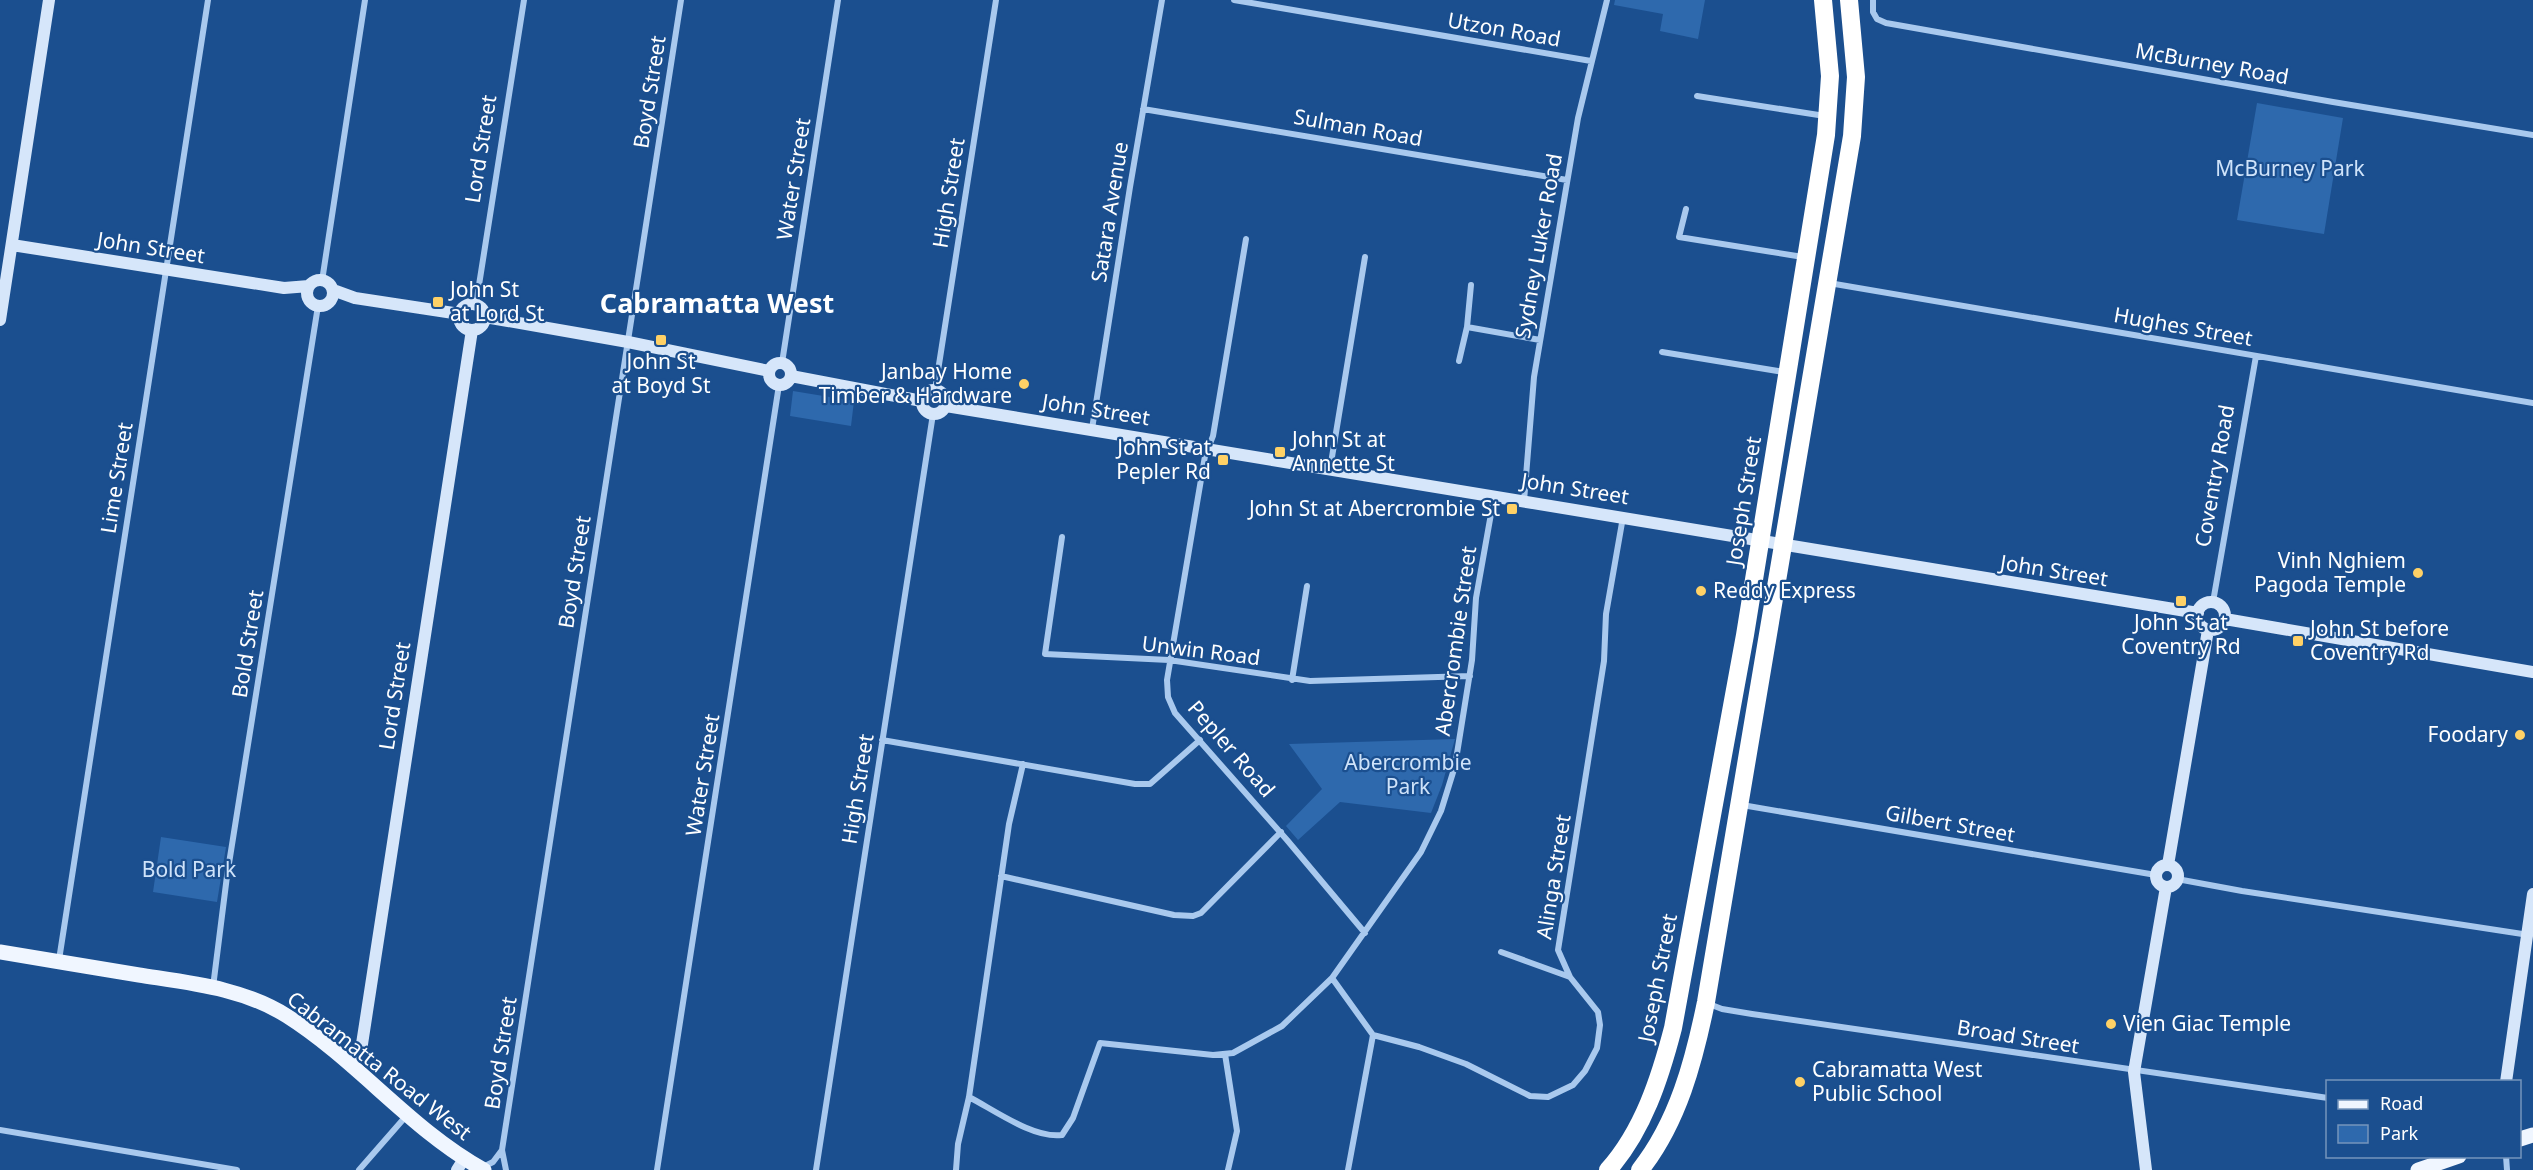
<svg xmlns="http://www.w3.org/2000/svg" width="2533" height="1170" font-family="'Noto Sans',sans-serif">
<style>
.green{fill:#2e69ad}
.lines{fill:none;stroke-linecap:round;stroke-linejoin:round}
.street{stroke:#a9c9ee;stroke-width:6}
.secondary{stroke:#d6e6fa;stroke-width:12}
.primary{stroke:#f0f6ff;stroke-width:15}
.highway{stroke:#fff;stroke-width:18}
.poi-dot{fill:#ffd166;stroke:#1b4f8f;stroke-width:2}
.labels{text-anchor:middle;stroke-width:4.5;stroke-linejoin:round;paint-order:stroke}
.street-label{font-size:21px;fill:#fff;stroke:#1b4f8f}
.park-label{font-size:21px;fill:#cfe3fa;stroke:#1b4f8f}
.poi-label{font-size:21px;fill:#fff;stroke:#1b4f8f;text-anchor:start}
.district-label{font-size:27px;font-weight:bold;fill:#fff;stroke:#1b4f8f}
</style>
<rect width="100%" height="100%" fill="#1b4f8f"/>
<path class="green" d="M1615 0H1705L1698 39 1660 31 1663 14 1614 5Z
M2257 103 2343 118 2324 234 2237 220Z
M793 391 854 401 851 426 790 416Z
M1455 739 1442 785 1431 813 1340 802 1298 840 1286 826 1322 789 1289 744Z
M161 837 226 847 217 902 153 892Z"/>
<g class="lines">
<path class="street" d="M1234 0 1591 61
M1873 0V12L1877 19 1886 23 2333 102 2533 135
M1697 96 1825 116
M1143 109 1567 180
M1686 209 1679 237 1803 257
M1246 239 1213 436 1205 456 1167 680 1168 697 1175 713 1287 840 1365 933
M322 281 365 0
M1829 283 2533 403
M476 304 524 0
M1467 327 1540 340
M1662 352 1784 372
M1459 361 1467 327 1471 285
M782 363 838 0
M935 390 996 0
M1092 429 1130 187 1162 0
M1330 469 1365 257
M1524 501 1534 377 1578 118 1607 0
M1062 537 1045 654 1169 660 1310 681 1470 676
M2213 602 2256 356
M1292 680 1307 586
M882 740 1135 784H1150L1200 740
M1742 805 2156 875
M1001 876 1174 915 1193 916 1201 913 1281 832
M2177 879 2242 891 2529 935
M1501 952 1570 977
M59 960 208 0
M1332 978 1373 1035 1419 1047 1466 1064 1530 1096 1548 1097 1573 1085 1585 1071 1597 1048 1600 1025 1598 1012 1570 977 1558 950 1604 661 1606 614 1623 517
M213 987 227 876 318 306
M1709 1004 1722 1009 1752 1014 2328 1098
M1225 1054 1237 1131 1228 1170
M969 1097C994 1110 1034 1139 1062 1135L1073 1118 1100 1043 1213 1055 1233 1053 1282 1026 1332 978 1421 852 1441 811 1455 766 1472 660 1476 598 1494 497
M0 1130 237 1170
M2506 1156 2507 1170
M483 1167 493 1162 502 1150
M359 1170 407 1115
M506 1170 502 1150 681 0
M657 1170 779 385
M816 1170 933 414
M956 1170 958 1144 969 1097 1009 824 1023 764
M1348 1170 1373 1035"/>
<path class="secondary" d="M12 245 284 288 309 286
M307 293a13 13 0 1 1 26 0a13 13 0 1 1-26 0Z
M333 290 355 298 460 314
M459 317a13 13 0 1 1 26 0a13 13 0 1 1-26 0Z
M485 317 628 342 769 371
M0 320 49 0
M769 374a11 11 0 1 1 22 0a11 11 0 1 1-22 0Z
M791 376 922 401
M922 402a12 12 0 1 1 24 0a12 12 0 1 1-24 0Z
M946 406 2198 613
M2197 616a14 14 0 1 1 28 0a14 14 0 1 1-28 0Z
M2225 619 2533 672
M2168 865 2208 630
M2156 876a11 11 0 1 1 22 0a11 11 0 1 1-22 0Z
M352 1067 362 1044 472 330
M2506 1082 2533 894
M457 1170 464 1159
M2146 1170 2134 1072 2166 887"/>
<path class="primary" d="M0 952C46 960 93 967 139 975 190 983 243 988 287 1016 358 1061 411 1130 484 1170
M2520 1139 2533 1135
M2418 1170 2459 1156"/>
<path class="highway" d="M1608 1170C1643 1131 1660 1078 1673 1028L1745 635 1826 135 1830 76 1823 0
M1640 1170C1678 1122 1694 1061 1706 1002L1852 136 1856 77 1849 0"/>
</g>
<g class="poi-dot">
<rect x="432" y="296" width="12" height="12" rx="3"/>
<rect x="655" y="334" width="12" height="12" rx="3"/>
<circle cx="1024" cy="384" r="6"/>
<rect x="1274" y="446" width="12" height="12" rx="3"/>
<rect x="1217" y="454" width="12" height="12" rx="3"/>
<rect x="1506" y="503" width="12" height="12" rx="3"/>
<circle cx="2418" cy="573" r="6"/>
<circle cx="1701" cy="591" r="6"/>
<rect x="2175" y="595" width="12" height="12" rx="3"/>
<rect x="2292" y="635" width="12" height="12" rx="3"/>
<circle cx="2520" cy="735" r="6"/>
<circle cx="2111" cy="1024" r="6"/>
<circle cx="1800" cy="1082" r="6"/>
</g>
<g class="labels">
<g class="street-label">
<text transform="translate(1504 30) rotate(10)" y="7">Utzon Road</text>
<text transform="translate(2212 64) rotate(10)" y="7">McBurney Road</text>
<text transform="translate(650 92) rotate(-81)" y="7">Boyd Street</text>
<text transform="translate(1358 128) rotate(10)" y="7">Sulman Road</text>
<text transform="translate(481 149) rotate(-81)" y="7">Lord Street</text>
<text transform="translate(794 179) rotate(-81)" y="7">Water Street</text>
<text transform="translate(949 193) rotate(-81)" y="7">High Street</text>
<text transform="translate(1110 212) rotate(-81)" y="7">Satara Avenue</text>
<text transform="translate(1539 246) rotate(-80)" y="7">Sydney Luker Road</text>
<text transform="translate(151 248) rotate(9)" y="7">John Street</text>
<text transform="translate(2183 327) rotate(10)" y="7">Hughes Street</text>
<text transform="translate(1096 410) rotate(9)" y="7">John Street</text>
<text transform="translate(2215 476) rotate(-80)" y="7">Coventry Road</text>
<text transform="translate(117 478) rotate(-81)" y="7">Lime Street</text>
<text transform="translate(1575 489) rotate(9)" y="7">John Street</text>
<text transform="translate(1744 501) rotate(-81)" y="7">Joseph Street</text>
<text transform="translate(2054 571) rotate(9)" y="7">John Street</text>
<text transform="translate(575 572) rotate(-81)" y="7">Boyd Street</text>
<text transform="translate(1456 641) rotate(-82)" y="7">Abercrombie Street</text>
<text transform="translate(248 644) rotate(-81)" y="7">Bold Street</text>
<text transform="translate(1201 651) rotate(7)" y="7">Unwin Road</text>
<text transform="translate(395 696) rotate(-81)" y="7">Lord Street</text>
<text transform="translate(1231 749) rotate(49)" y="7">Pepler Road</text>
<text transform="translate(703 775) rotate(-81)" y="7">Water Street</text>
<text transform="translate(858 789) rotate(-81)" y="7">High Street</text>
<text transform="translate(1950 824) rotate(10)" y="7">Gilbert Street</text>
<text transform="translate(1554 877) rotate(-81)" y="7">Alinga Street</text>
<text transform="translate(1658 978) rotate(-79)" y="7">Joseph Street</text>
<text transform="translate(2018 1037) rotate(9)" y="7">Broad Street</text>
<text transform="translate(501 1053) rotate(-81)" y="7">Boyd Street</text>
<text transform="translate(379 1066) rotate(38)" y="7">Cabramatta Road West</text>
</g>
<g class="park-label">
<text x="2290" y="176">McBurney Park</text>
<text x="1408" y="770">Abercrombie<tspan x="1408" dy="24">Park</tspan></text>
<text x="189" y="877">Bold Park</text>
</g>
<g class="poi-label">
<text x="450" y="297">John St<tspan x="450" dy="24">at Lord St</tspan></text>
<text x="661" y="369" text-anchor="middle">John St<tspan x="661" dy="24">at Boyd St</tspan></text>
<text x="1012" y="379" text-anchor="end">Janbay Home<tspan x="1012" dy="24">Timber &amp; Hardware</tspan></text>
<text x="1292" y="447">John St at<tspan x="1292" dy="24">Annette St</tspan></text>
<text x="1211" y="455" text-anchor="end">John St at<tspan x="1211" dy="24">Pepler Rd</tspan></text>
<text x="1500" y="516" text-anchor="end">John St at Abercrombie St</text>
<text x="2406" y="568" text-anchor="end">Vinh Nghiem<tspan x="2406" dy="24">Pagoda Temple</tspan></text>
<text x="1713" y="598">Reddy Express</text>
<text x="2181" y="630" text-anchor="middle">John St at<tspan x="2181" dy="24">Coventry Rd</tspan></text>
<text x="2310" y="636">John St before<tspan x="2310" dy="24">Coventry Rd</tspan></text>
<text x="2508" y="742" text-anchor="end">Foodary</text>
<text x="2123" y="1031">Vien Giac Temple</text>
<text x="1812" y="1077">Cabramatta West<tspan x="1812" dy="24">Public School</tspan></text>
</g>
<g class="district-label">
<text x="717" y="313">Cabramatta West</text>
</g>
</g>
<rect x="2326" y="1080" width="195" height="78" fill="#1b4f8f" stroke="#7695bc" stroke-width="1.5"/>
<rect x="2338" y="1100" width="30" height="9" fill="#f0f6ff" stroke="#7695bc" stroke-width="1.5"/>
<text x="2380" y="1110" font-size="18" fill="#ffffff">Road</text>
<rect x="2338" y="1125" width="30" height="18" fill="#2e69ad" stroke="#7695bc" stroke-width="1.5"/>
<text x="2380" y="1140" font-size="18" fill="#ffffff">Park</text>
</svg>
